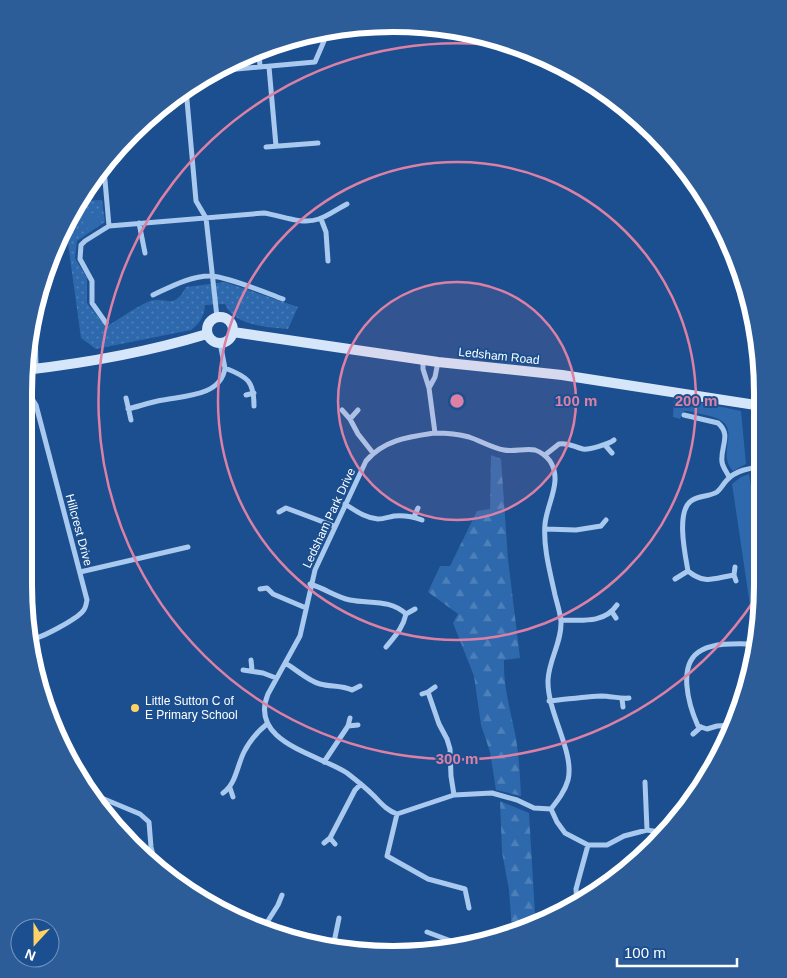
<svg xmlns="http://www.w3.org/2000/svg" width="787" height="978" font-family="Helvetica,sans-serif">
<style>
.grass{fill:url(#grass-dots)}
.forest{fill:url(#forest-firs)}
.park{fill:#2e69ad}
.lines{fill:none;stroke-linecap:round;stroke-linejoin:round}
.street{stroke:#a9c9ee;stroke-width:5}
.secondary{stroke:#d6e6fa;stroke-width:10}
.ring{fill:none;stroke:#dd80a5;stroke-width:2.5}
.poi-dot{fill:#ffd166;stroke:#1b4f8f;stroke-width:2}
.labels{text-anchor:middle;stroke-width:4;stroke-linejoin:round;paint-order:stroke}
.street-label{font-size:12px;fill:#fff;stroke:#1b4f8f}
.poi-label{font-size:12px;fill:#fff;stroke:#1b4f8f;text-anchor:start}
.rim{fill:none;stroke:#fff;stroke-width:6}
.centre{fill:#dd80a5;stroke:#1b4f8f;stroke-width:2.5}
.ring-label{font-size:15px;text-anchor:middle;font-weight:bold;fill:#dd80a5;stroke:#1b4f8f;stroke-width:4;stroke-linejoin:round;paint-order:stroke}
</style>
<defs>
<pattern id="grass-dots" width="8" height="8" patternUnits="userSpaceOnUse" patternTransform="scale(1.25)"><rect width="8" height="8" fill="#2e69ad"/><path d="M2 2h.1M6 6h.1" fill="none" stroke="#4d80b9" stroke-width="1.8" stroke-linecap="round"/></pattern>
<pattern id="forest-firs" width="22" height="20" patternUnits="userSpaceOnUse" patternTransform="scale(1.25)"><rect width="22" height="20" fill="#2e69ad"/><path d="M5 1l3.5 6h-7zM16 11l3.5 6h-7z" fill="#4d80b9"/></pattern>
</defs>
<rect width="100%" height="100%" fill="#1b4f8f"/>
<path class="grass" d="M102 200 105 222 77 241 75 258 87 278V303L106 327C116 321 139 305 150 301 168 296 173 311 186 287L225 282 298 307 288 329C267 327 234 326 225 304L205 305C204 317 200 323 191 330L96 349 81 338 66 229 83 201Z"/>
<path class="forest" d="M491 455 501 459 508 559 520 658 504 660C503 685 510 709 515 733 519 754 520 775 521 796L496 790 490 752 481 725 474 676 453 623 458 614 428 592 440 566H450L477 511 490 509Z
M500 801 529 813 535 914 537 923 512 931 509 890 502 852Z"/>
<path class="park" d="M83 221a8 8 0 1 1 16 0a8 8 0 1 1-16 0Z
M674 397 741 411 746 464 733 471C717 454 738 433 722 421 713 415 698 414 688 411H684L680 419 673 417Z
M749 474 762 555V608L757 639H755L732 484 741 477Z"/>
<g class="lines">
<path class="street" d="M259 51 260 67
M269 67 276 146
M215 71 315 62 324 41V32
M186 89 196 201 206 218 217 317
M266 147 318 143
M104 169 109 226
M321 219 326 232 328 261
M139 223 145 253
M153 295C170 287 192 275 212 276 231 278 264 292 283 299
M35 323 36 369
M106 323 92 303V281L80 259 81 245 85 241 109 226 264 213C283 216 301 225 319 219 326 217 339 208 347 204
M220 343 225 368
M423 360V369L429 388 435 377 438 362
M429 388 435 433C408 437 384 440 366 461L315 570 300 636 268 694C248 742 318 754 347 773 356 780 365 787 373 795 381 803 386 810 397 814L454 795 492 793 517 800 534 808 551 809C558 800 565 791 568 780 575 752 547 713 548 680 549 659 562 642 561 621 560 612 557 603 555 595 550 572 543 547 545 524 547 503 563 481 550 461 546 456 541 452 535 450 525 448 514 452 504 450 492 448 481 441 469 437 458 434 446 433 435 433
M246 395 254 393
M24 396 31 397 36 405 87 600C86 604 86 608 83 611 77 619 40 639 31 639
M126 398 131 420
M128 409C140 406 151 402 163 400 184 396 221 396 225 368 248 377 254 381 254 406
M342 410 350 419 358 434 373 453
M684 415 718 423C732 435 720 447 722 462 723 468 727 472 729 477
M350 419 358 410
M605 445 612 453
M545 455 559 444C569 442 574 447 583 449 589 450 609 444 614 440
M345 504C356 511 365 518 378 519 383 519 389 517 394 516 403 515 414 517 422 520
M279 512 286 508 334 526
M414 517 418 508
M601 526 606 520
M545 529 576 530 601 526
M735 567 734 575 736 581
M688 571C705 585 714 578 734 575
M80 572 188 547
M675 579 688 571C685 554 676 512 691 501 699 495 709 497 717 492 721 489 723 484 727 480 735 471 750 467 762 468
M310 584C324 588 336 597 350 600 370 604 390 599 406 614
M260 589 267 588 273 594 306 608
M612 612 616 618
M406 614 415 609
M561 620C581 620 604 624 617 605
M386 647C395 636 403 628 406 614
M251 660 252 670
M285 663C296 669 308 681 320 684 331 687 341 685 352 690L360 686
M243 670 263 673 276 678
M428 692 439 724 447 739 450 749 451 776 454 795
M422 694 428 692 435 687
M622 699 623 707
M549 701C567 699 584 697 601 696 611 696 620 699 629 698
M734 725 717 726 707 729 698 726C689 706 676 663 702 650 717 642 740 644 757 644
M348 726 358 725
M693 734 701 727
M324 762 348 726 350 718
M645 782 647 830
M230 788 233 797
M223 793C236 784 237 766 244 752 250 740 257 732 267 724
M92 794 140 814 149 822 151 847 155 863
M551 809 557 822 565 833 588 845H607L624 836 647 830 665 833
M397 814 387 856 428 879 465 889 469 908
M330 838 335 844
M324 843 330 838 355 790 361 784
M577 903 576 889 588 845
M264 927 278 905 282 895
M427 932 467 947
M333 947 339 918
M437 949 442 938"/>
<path class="secondary" d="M207 330a13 13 0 1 1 26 0a13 13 0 1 1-26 0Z
M233 332 438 362 562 375 762 406
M25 370C86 363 148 352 207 334"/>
</g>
<circle cx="457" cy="401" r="119" fill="#dd80a5" fill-opacity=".12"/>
<g class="ring">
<circle cx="457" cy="401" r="119"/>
<circle cx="457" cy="401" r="239"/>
<path d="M762 588A358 358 0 1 1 525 50"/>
</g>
<circle class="poi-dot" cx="135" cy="708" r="5"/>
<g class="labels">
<g class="street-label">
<text transform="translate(499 356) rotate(6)" y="4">Ledsham Road</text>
<text transform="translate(329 518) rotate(-65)" y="4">Ledsham Park Drive</text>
<text transform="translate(79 530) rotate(75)" y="4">Hillcrest Drive</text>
</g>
<g class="poi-label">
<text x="145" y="705">Little Sutton C of<tspan x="145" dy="14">E Primary School</tspan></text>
</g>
</g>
<path d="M0 0H787V978H0ZM393 32H393A361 361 0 0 1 754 393V585A361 361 0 0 1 393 946H393A361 361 0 0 1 32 585V393A361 361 0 0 1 393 32Z" fill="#2d5d98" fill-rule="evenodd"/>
<path class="rim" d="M393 32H393A361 361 0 0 1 754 393V585A361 361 0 0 1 393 946H393A361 361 0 0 1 32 585V393A361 361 0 0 1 393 32Z"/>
<circle cx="457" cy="401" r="8" class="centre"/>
<g class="ring-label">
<text x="576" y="406">100 m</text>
<text x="696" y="406">200 m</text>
<text x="457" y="764">300 m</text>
</g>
<g transform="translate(35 943) rotate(201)"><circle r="24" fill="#1b4f8f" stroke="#7695bc"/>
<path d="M0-4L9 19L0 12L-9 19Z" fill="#ffd166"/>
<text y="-8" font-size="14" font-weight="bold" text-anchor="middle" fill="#ffffff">N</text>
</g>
<path d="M617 958v8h120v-8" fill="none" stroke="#ffffff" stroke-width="2.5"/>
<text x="624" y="958" font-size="15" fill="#ffffff" stroke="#1b4f8f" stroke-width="4" paint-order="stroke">100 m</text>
</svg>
